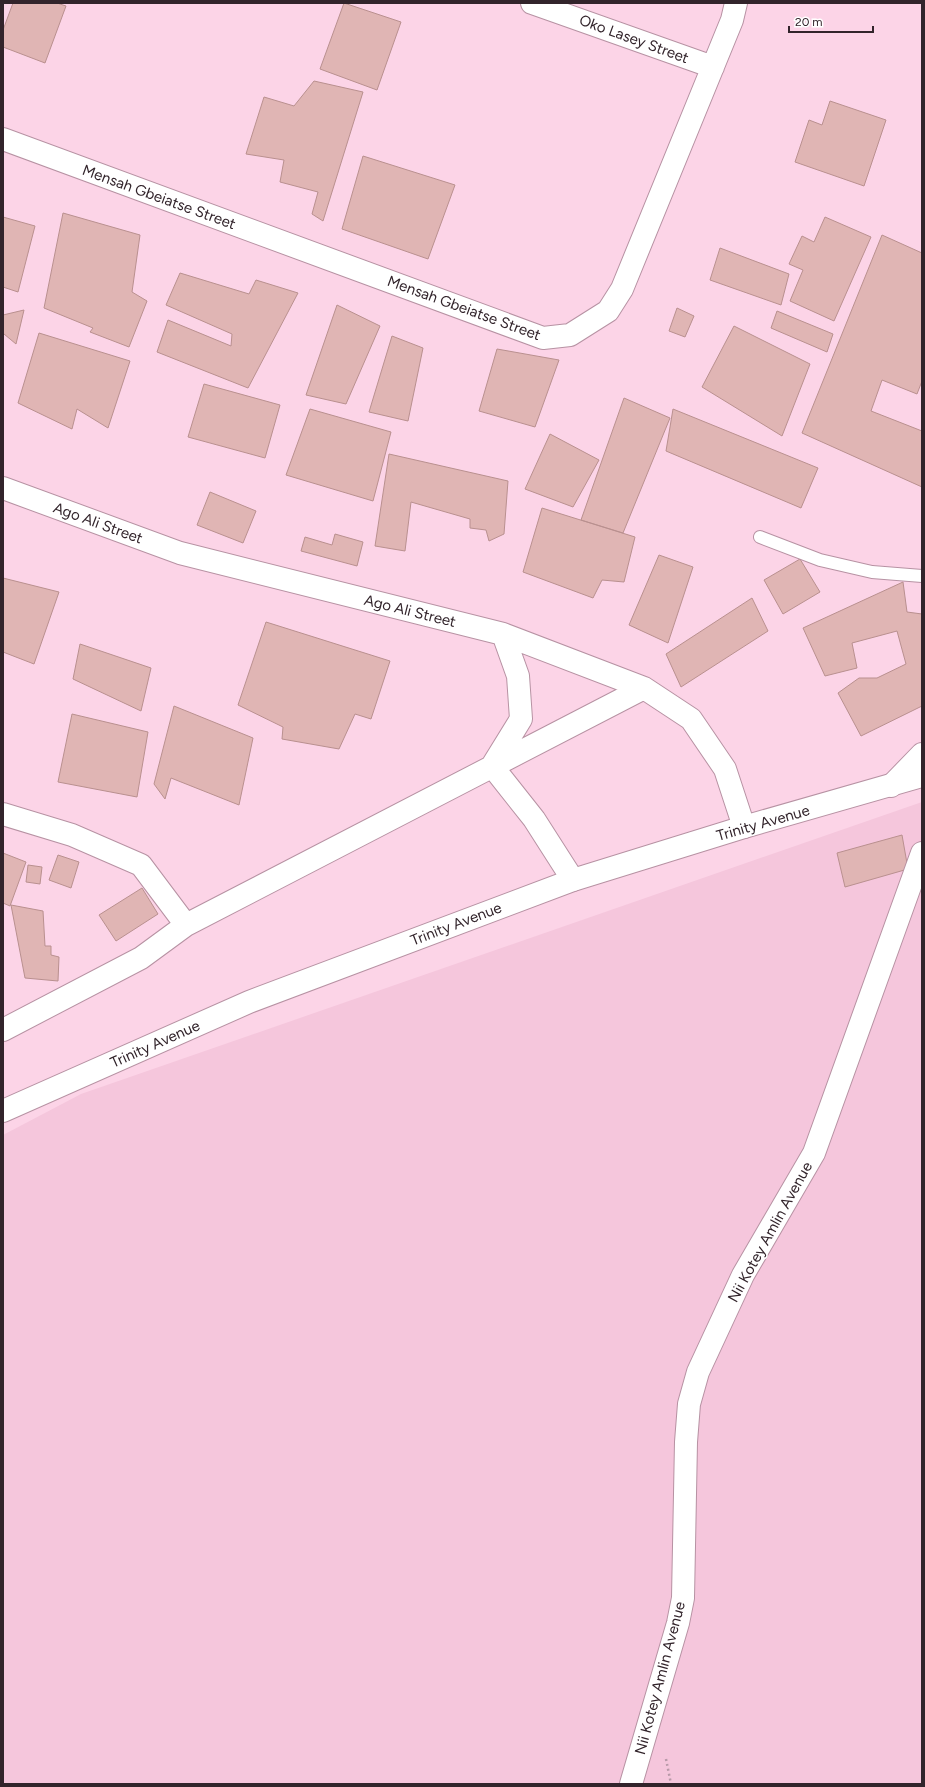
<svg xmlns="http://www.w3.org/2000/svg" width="925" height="1787" font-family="Figtree,sans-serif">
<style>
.built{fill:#f5c6dc}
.building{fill:#e0b5b4;stroke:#b9908f}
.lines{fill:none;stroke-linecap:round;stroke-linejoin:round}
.lane-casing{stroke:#b792a3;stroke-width:14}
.street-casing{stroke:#b792a3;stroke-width:24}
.secondary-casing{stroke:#b792a3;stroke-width:24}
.path{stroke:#b899a8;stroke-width:2.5;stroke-dasharray:2 3;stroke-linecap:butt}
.lane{stroke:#fff;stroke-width:12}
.street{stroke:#fff;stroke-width:22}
.secondary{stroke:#fff;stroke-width:22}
.labels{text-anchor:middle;stroke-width:3;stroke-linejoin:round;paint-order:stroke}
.street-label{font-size:15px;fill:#32242b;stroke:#fff}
</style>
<rect width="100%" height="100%" fill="#fcd4e7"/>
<path class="built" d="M922 802V1784H3V1135L81 1094Z"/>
<path class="building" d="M13 3H57L66 6 45 63 3 47V30Z
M344 3 401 22 377 90 320 69Z
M314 81 363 92 323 221 312 214 318 192 280 182 284 160 246 154 264 97 294 106Z
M830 101 886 120 864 186 795 162 809 120 822 125Z
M363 156 455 185 428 259 342 229Z
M63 213 140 235 132 292 147 301 129 347 90 332 93 328 44 308Z
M3 217 35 226 18 292 3 287Z
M825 217 871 237 834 321 790 301 803 270 789 264 802 236 814 242Z
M882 235 922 253V381L917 394 882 380 871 411 922 431V487L802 433Z
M720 248 789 274 781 305 710 280Z
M180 273 249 294 256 280 298 293 248 388 157 352 168 320 231 346 232 334 166 305Z
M337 305 380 326 346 404 306 395Z
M677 308 694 316 685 337 669 331Z
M24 310 16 344 4 334 3 336V315Z
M777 311 833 334 827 352 771 328Z
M734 326 810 364 782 436 702 387Z
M39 333 130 361 108 428 77 409 72 429 18 403Z
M392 336 423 348 408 421 369 412Z
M497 349 559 360 535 427 479 411Z
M204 384 280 405 265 458 188 437Z
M624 398 670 418 623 533 581 520Z
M310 409 391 432 373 501 286 475Z
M673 409 818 468 801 508 666 451Z
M550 434 599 460 573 507 525 489Z
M389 454 508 481 504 534 489 541 486 530 470 528V519L411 502 405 551 375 546Z
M210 492 256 511 243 543 197 525Z
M542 508 635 537 624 582 602 580 593 598 523 572Z
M335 534 363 542 357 566 301 551 305 537 332 545Z
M659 555 693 567 668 643 629 625Z
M800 559 820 592 783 614 764 580Z
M3 578 59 592 34 664 3 652Z
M903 582 907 612 922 614V706L861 736 838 693 859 678H877L906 664 897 631 852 643 857 668 825 676 803 628Z
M752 598 768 631 681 687 666 654Z
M266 622 390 661 371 719 355 714 339 749 282 739 283 727 238 705Z
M80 644 151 668 141 711 73 679Z
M174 706 253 738 239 805 171 778 165 799 154 784Z
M72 714 148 732 137 797 58 782Z
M902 835 908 869 845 887 837 853Z
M3 853 26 862 10 906 3 903Z
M58 855 79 862 71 888 49 880Z
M28 865 42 867 40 884 26 882Z
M142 888 158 914 116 941 99 915Z
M11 905 43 911 45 946H51V955L59 957 58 981 25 978Z"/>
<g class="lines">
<defs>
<path id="lane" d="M760 537 820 560 872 572 922 576"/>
<path id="street" d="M532 3 713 67
M3 139 543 338 570 335 608 311 622 289 732 20 736 3
M3 488 180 553 503 634 644 688 691 719 725 769 744 827
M503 634 518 676 521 719 492 766 534 819 573 880
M891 786 922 754
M3 814 72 835 141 865 186 925
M3 1030 141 958 186 925 644 688
M631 1784 678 1623 683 1598 686 1442 689 1404 698 1372 743 1275 814 1153 922 853"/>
<path id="secondary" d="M3 1111 249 1002 573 880 744 827 922 776"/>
</defs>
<use href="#lane" class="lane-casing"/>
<use href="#street" class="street-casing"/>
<use href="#secondary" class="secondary-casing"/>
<path class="path" d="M666 1759 671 1784"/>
<use href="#lane" class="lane"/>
<use href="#street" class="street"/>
<use href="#secondary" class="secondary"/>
</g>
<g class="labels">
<g class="street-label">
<text transform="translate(634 39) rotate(20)" y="5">Oko Lasey Street</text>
<text transform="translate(159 197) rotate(20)" y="5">Mensah Gbeiatse Street</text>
<text transform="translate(464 308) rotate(20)" y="5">Mensah Gbeiatse Street</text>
<text transform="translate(98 523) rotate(20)" y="5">Ago Ali Street</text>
<text transform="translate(410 611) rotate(14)" y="5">Ago Ali Street</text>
<text transform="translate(763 823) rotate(-16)" y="5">Trinity Avenue</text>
<text transform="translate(456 924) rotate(-21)" y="5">Trinity Avenue</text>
<text transform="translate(155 1044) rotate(-24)" y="5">Trinity Avenue</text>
<text transform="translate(770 1232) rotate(-61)" y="5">Nii Kotey Amlin Avenue</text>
<text transform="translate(660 1678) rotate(-75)" y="5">Nii Kotey Amlin Avenue</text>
</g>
</g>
<rect width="925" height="1787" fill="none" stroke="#32242b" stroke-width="8"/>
<path d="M789 26v6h84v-6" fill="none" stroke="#32242b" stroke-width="2"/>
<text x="795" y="26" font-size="12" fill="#32242b" stroke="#ffffff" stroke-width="3" paint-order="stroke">20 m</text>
</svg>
